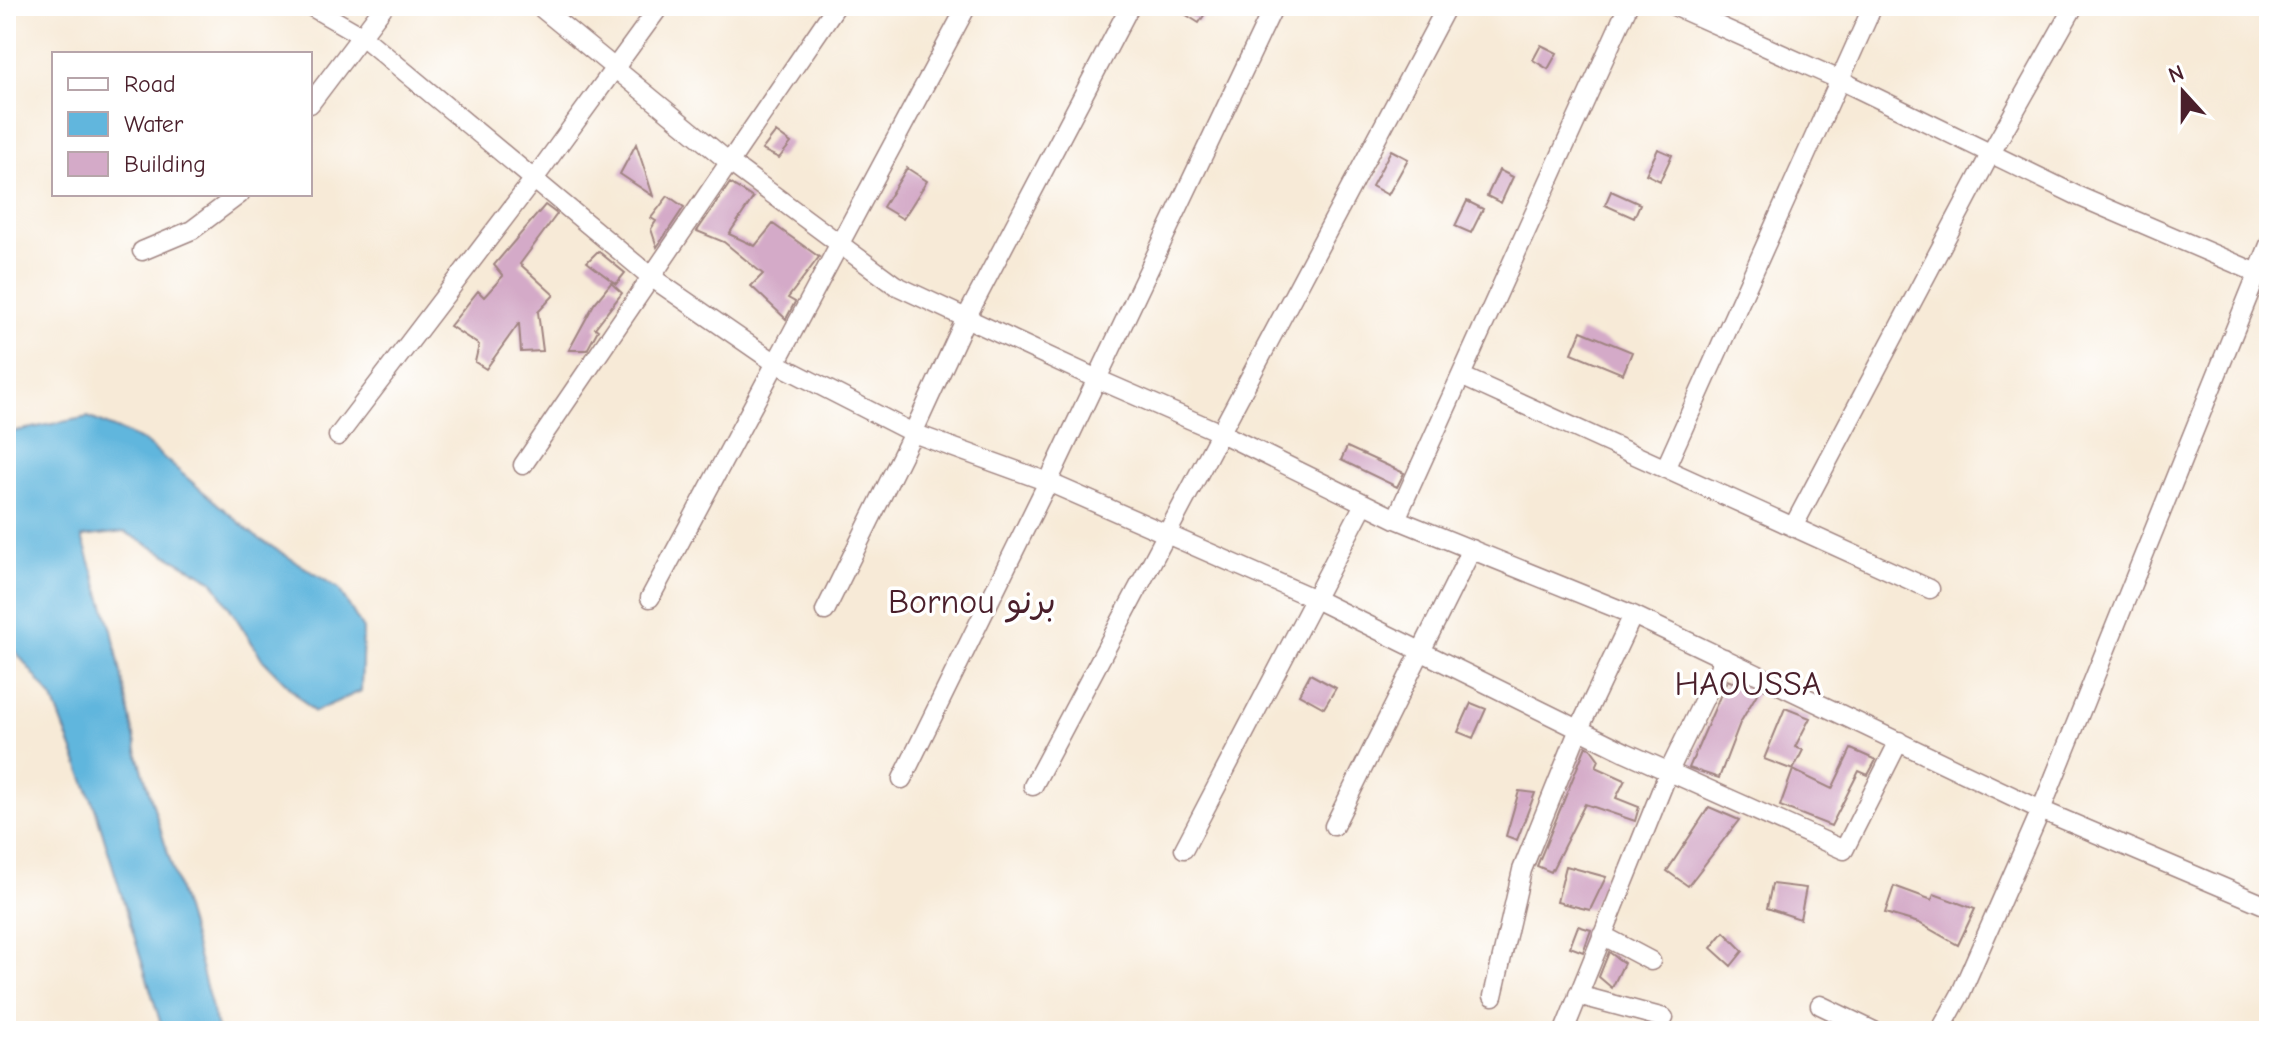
<svg xmlns="http://www.w3.org/2000/svg" width="2275" height="1037" font-family="'Comic Neue','Playpen Sans Arabic',sans-serif">
<style>
.water{fill:#61b6dd;stroke:#566a84;stroke-width:2}
.building{fill:#d4aac8}
.lines{fill:none;stroke-linecap:round;stroke-linejoin:round}
.street-casing{stroke:#a08481;stroke-width:21}
.street{stroke:#fff;stroke-width:18}
.labels{text-anchor:middle;stroke-width:7;stroke-linejoin:round;paint-order:stroke}
.quarter-label{font-size:34px;fill:#4a1f2b;stroke:#fff}
</style>
<rect width="100%" height="100%" fill="#fff"/>
<filter id="ink" filterUnits="userSpaceOnUse"><feTurbulence type="fractalNoise" baseFrequency=".0125" numOctaves="2"/><feDisplacementMap in="SourceGraphic" scale="16" xChannelSelector="R" yChannelSelector="G"/><feConvolveMatrix kernelMatrix="1 2 1 2 8 2 1 2 1" color-interpolation-filters="sRGB"/></filter>
<filter id="wash" filterUnits="userSpaceOnUse"><feTurbulence type="fractalNoise" baseFrequency=".006" numOctaves="4" result="noise"/><feDisplacementMap in="SourceGraphic" scale="32" xChannelSelector="R" yChannelSelector="G"/><feGaussianBlur stdDeviation="1.8" result="paint"/><feColorMatrix in="noise" values="0 0 0 0 0 0 0 0 0 0 0 0 0 0 0 0 0 1.4 0 .05"/><feComposite in="paint" operator="in"/></filter>
<g filter="url(#wash)">
<rect width="100%" height="100%" fill="#f7ead7"/>
<path class="water" d="M88 417 144 441 255 536 339 589 363 629 361 691 314 712 263 660 212 580 125 532 82 537 112 630 138 755 189 923 218 1031H163L96 811 53 699 6 639V433Z"/>
<g id="blocks">
<path class="building" d="M1172 6H1210L1199 23Z
M1541 45 1557 53 1548 69 1533 60Z
M776 132 791 143 779 158 762 150Z
M636 144 646 174 653 196 620 174Z
M1658 149 1672 155 1660 181 1646 174Z
M1391 150 1408 159 1388 195 1372 186Z
M907 168 927 181 903 219 883 207Z
M1499 170 1513 177 1501 203 1487 196Z
M730 183 753 198 729 234 755 246 773 224 819 257 788 298 795 302 786 319 751 286 763 274 724 242 697 231Z
M1611 191 1640 204 1634 218 1605 205Z
M668 196 684 207 657 247 651 229 656 221 651 218Z
M1467 201 1483 209 1471 233 1455 226Z
M545 205 557 214 520 264 554 295 538 312 543 351 521 352 519 323 486 369 475 362 479 345 450 326 478 291 484 297 503 276 494 265Z
M598 251 625 273 616 284 587 262Z
M611 283 622 293 595 328 598 330 587 350H569L594 304Z
M1581 331 1632 352 1623 374 1572 353Z
M1347 447 1404 473 1397 487 1341 460Z
M1310 674 1336 688 1324 708 1299 694Z
M1727 680 1758 692 1740 723 1719 778 1689 768Z
M1471 703 1486 709 1473 738 1458 732Z
M1785 708 1810 718 1795 747 1803 750 1793 770 1764 759Z
M1586 746 1591 749 1599 760 1596 767 1625 780 1616 798 1639 807 1635 821 1585 804 1551 872 1537 866Z
M1851 749 1876 760 1868 775 1859 771 1831 826 1780 806 1793 770 1832 789Z
M1519 791 1535 793 1517 840 1506 836Z
M1709 807 1739 820 1688 886 1667 871Z
M1566 866 1606 877 1590 910 1557 902Z
M1772 884 1806 888 1800 919 1767 908Z
M1894 886 1932 900 1934 894 1975 909 1958 945 1919 923 1885 913Z
M1578 926 1591 930 1583 952 1570 947Z
M1724 932 1743 951 1731 966 1711 948Z
M1609 952 1624 963 1612 988 1599 977Z"/>
</g>
</g>
<g filter="url(#ink)">
<use href="#blocks" fill-opacity="0" stroke="#a08481" stroke-width="2"/>
<g class="lines">
<defs>
<path id="street" d="M310 6 362 36 651 277 774 362 913 433 1048 482 1315 599 1625 752 1844 850 1899 741
M539 6 729 162 895 285 1095 378 1221 433 1396 519 1633 615 2041 810 2269 907
M1674 6 1840 80 2078 196 2269 278
M310 104 384 6
M142 251 192 230 240 194
M1461 376 1930 589
M338 436 534 179 660 6
M523 465 836 6
M1665 469 1873 6
M1396 519 1628 6
M1793 527 1991 153 2074 6
M650 598 967 6
M825 611 913 433 966 318 1130 6
M902 779 1048 482 1274 6
M1033 786 1447 6
M1334 826 1472 549
M1184 849 1364 504
M1602 935 1651 961
M1578 995 1664 1018
M1493 996 1522 870 1579 729 1633 615
M1820 1005 1874 1031
M1564 1031 1669 771 1724 658
M1940 1031 1960 995 2041 810 2269 245"/>
</defs>
<use href="#street" class="street-casing"/>
<use href="#street" class="street"/>
</g>
</g>
<g class="labels">
<g class="quarter-label">
<text x="972" y="613">Bornou برنو</text>
<text x="1748" y="695">HAOUSSA</text>
</g>
</g>
<rect width="2275" height="1037" fill="none" stroke="#fff" stroke-width="32"/>
<rect x="52" y="52" width="260" height="144" fill="#ffffff" stroke="#b7a5aa" stroke-width="2"/>
<rect x="68" y="78" width="40" height="12" fill="#ffffff" stroke="#b7a5aa" stroke-width="2"/>
<text x="124" y="92" font-size="24" fill="#4a1f2b">Road</text>
<rect x="68" y="112" width="40" height="24" fill="#61b6dd" stroke="#b7a5aa" stroke-width="2"/>
<text x="124" y="132" font-size="24" fill="#4a1f2b">Water</text>
<rect x="68" y="152" width="40" height="24" fill="#d4aac8" stroke="#b7a5aa" stroke-width="2"/>
<text x="124" y="172" font-size="24" fill="#4a1f2b">Building</text>
<g transform="translate(2183 92) rotate(339)" stroke="#ffffff" stroke-width="6" paint-order="stroke">
<path d="M0-6L14 30L0 20L-14 30Z" fill="#4a1f2b"/>
<text y="-12" font-size="22" font-weight="bold" text-anchor="middle" fill="#4a1f2b">N</text>
</g>
</svg>
